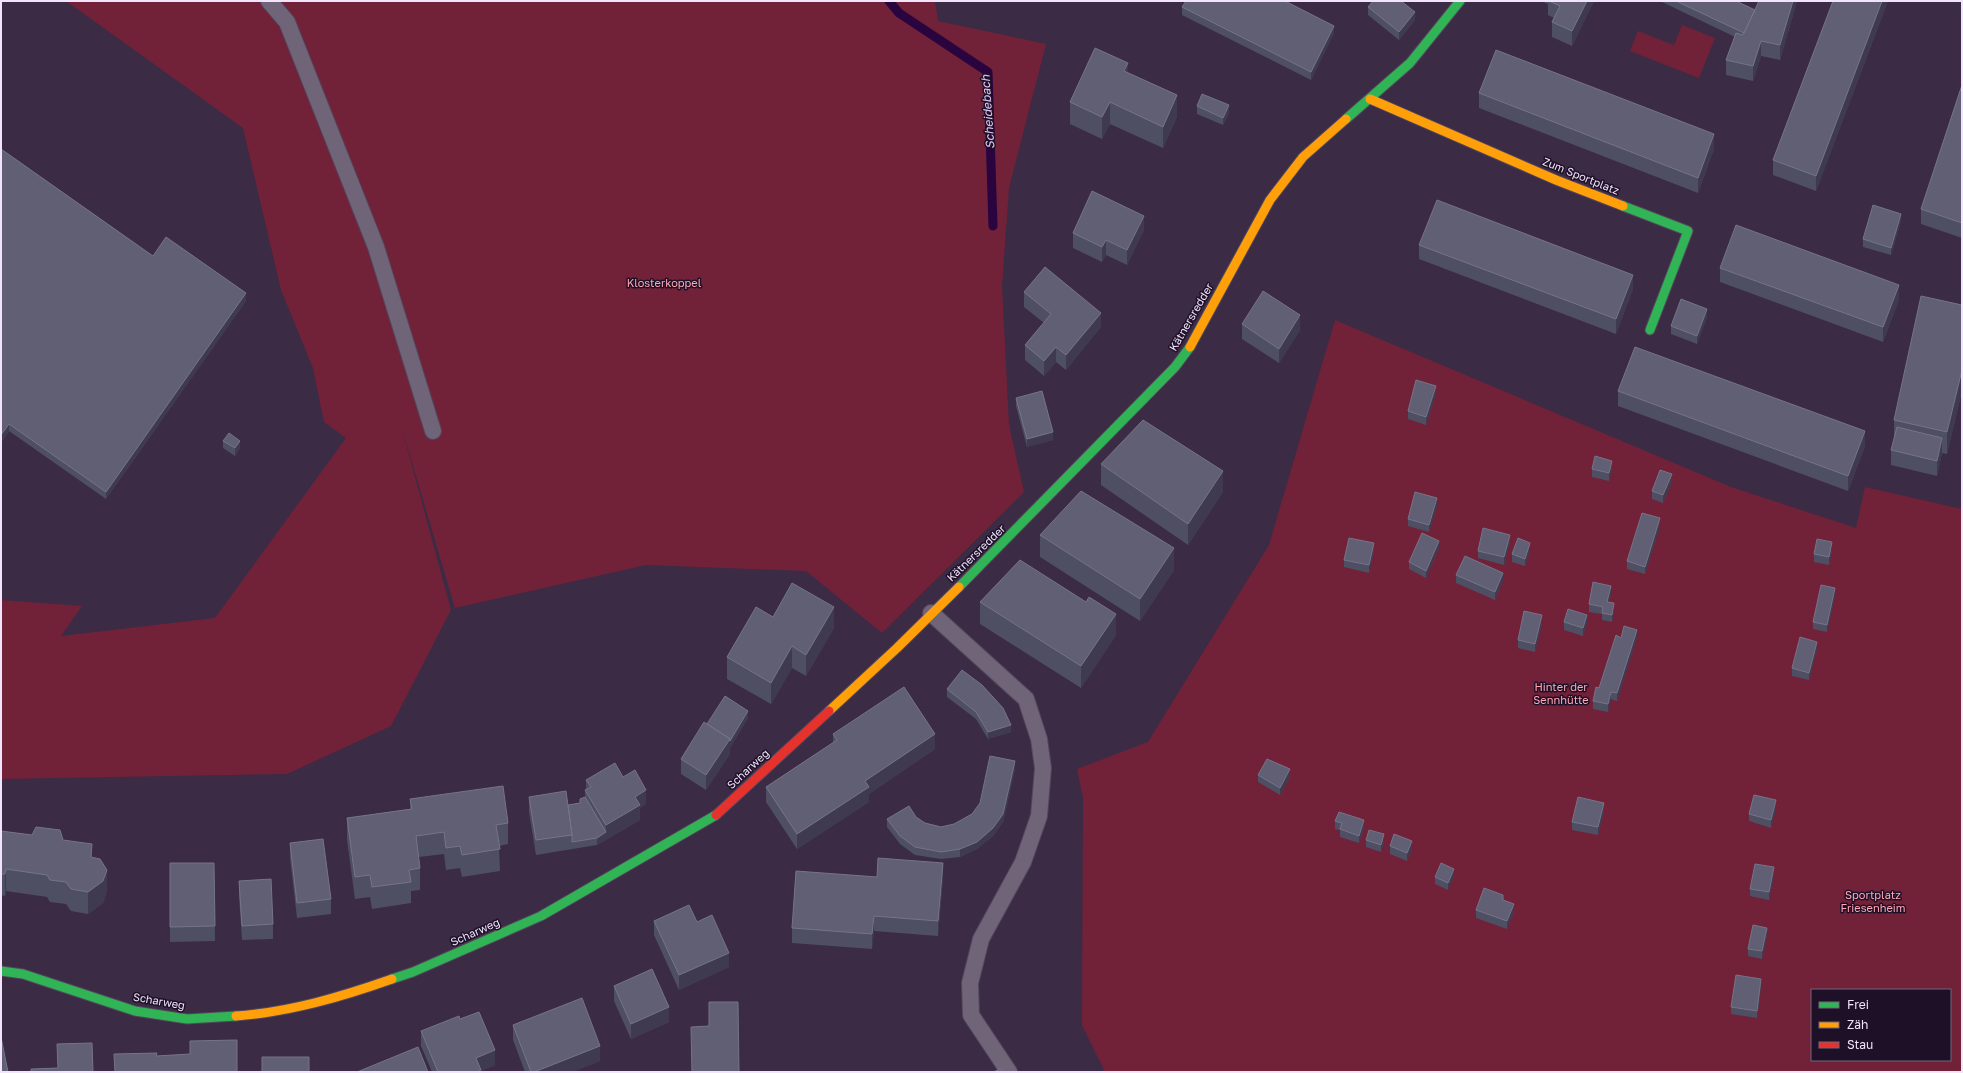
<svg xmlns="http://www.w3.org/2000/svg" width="1963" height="1073" font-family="'Golos Text',sans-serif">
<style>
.green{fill:#712239;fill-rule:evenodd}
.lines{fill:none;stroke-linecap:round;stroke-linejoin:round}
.stream{stroke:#2a043f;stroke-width:9}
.lane-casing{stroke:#53465c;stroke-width:18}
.fast-casing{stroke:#53465c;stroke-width:11}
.slow-casing{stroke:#53465c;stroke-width:11}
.jam-casing{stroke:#53465c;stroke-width:11}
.lane{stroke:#706478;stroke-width:16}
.fast{stroke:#30b455;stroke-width:9}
.slow{stroke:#ff9f0a;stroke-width:9}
.jam{stroke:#e5322d;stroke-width:9}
.wall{fill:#4e4f63}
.shaded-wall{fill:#3f3a50}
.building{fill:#605f74;stroke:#767489}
.labels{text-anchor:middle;stroke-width:3;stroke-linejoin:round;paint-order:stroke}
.street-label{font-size:11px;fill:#f1e4fc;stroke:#1e1127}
.park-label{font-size:11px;fill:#ffa7b4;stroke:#1e1127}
.water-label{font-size:12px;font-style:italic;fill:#e1c7f6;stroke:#1e1127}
</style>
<rect width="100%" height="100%" fill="#3b2b45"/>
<path class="green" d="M66 1H935L938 21 1046 44 1009 188 1002 286 1009 425 1024 492 882 633 806 571 646 565 455 608 402 429 451 610 391 726 287 774 1 779V600L82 606 61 636 215 618 346 438 324 422 313 368 281 290 243 128Z
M1682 25 1715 38 1699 78 1630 51 1638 31 1674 45Z
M1335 320 1731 487 1856 528 1865 487 1962 509V1072H1105L1082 1025 1083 798 1077 769 1148 742 1269 545ZM1812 990H1950V1060H1812Z"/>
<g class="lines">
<path class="stream" d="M889 1 899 13 988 72 993 226"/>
<defs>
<path id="lane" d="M269 1 287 22 376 247 433 431
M931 613 1026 699 1039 739 1043 768 1039 816 1023 862 981 939 970 983 971 1015 1009 1072"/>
<path id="fast" d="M1346 119 1410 63 1460 1
M1623 206 1688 231 1650 330
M959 587 1175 367 1190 347
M1 971 23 974 135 1011 187 1019 236 1016
M392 979 413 972 541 916 716 815"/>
<path id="slow" d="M1370 99 1556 180 1623 206
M1190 347 1270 200 1303 157 1346 119
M829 711 897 648 959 587
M236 1016C290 1012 341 997 392 979"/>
<path id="jam" d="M716 815 829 711"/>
</defs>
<use href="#lane" class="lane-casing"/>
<use href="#fast" class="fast-casing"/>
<use href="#slow" class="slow-casing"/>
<use href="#jam" class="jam-casing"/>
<use href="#lane" class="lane"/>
<use href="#fast" class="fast"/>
<use href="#slow" class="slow"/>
<use href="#jam" class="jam"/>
</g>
<path class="wall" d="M1541 1H1594L1572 46 1552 37V22L1554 18 1548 15V4Z
M1660 1H1736L1755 10 1759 1H1797L1780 60 1761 56 1753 81 1726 75V60L1735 37Z
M1833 1H1888L1816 191 1773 175V160Z
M1182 7 1334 33 1311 80 1182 15Z
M1368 7 1415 20 1399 40 1368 15Z
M1128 73 1177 117 1163 148 1110 124 1102 139 1070 124V102Z
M1962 85V238L1921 224V209Z
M1479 93 1714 149 1698 193 1479 108Z
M1197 106 1229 113 1223 125 1197 114Z
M1 149 153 256 246 301 106 499 9 431 1 443Z
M1901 221 1891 255 1863 247V239Z
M1144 230 1127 265 1106 255 1102 262 1073 248V233Z
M1419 245 1633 289 1616 334 1419 259Z
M1720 268 1899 300 1883 342 1720 282Z
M1024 292 1101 327 1066 370 1056 362 1044 376 1025 360V345L1044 323 1024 307Z
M1962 305V391L1947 454 1942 453 1937 476 1891 465V450L1894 440V420Z
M1707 317 1697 344 1671 334V326Z
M1242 324 1300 330 1279 363 1242 339Z
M1618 391 1865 446 1848 491 1618 406Z
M1436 394 1426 425 1408 419V411Z
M1016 398 1053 440 1027 447 1016 406Z
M223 441 240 448 235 456 223 448Z
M1101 464 1223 492 1188 545 1101 485Z
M1612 468 1609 481 1592 477V469Z
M1672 482 1663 503 1652 499V491Z
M1437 506 1429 532 1408 526V519Z
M1660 526 1645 574 1627 569V561Z
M1040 535 1174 570 1140 621 1040 557Z
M1510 542 1504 565 1478 558V551Z
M1439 548 1426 578 1409 569V562Z
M1374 550 1369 573 1344 567V560Z
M1530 550 1525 566 1512 562V554Z
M1832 550 1829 565 1814 562V554Z
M1456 575 1503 580 1495 600 1456 583Z
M1611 593 1609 602 1614 611 1612 622 1602 620V614L1589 612V604Z
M1835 596 1827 632 1813 629V622Z
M980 602H1086L1116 635 1081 688 980 624Z
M773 617 834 628 806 676 792 668 771 704 727 679V657Z
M1564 622H1587L1583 636 1564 630Z
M1542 623 1535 652 1518 648V640Z
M1637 637 1617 701 1611 699 1608 712 1593 709V701L1599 688 1621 638Z
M1817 649 1809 680 1792 676V668Z
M947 689 1011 732 988 739 976 719 947 697Z
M748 718 730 748V754L706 790 681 774V759L707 724Z
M833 734 935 749 869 794V802L797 849 766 802V787L833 743Z
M1015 769 1003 822 993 836 977 849 960 857 941 859 915 855 900 844 887 827V819L925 823 941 827 954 824 972 814Z
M1258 775 1290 777 1280 795 1258 782Z
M623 777 646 804 640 808V820L597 845 536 855 529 812V797L568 805 580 803 585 797V790L586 789V780Z
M410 799 508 823V844L499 846 500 871 462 877 460 868 446 870 444 854 419 857 420 868V890L411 891V903L372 909 370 897 355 899 347 840V818L410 809Z
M1776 808 1771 828 1749 821V814Z
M1604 811 1598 835 1572 830V822Z
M1335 821 1364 828 1359 843 1340 837V830L1335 829Z
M1 831 63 840 92 857 107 891 103 903 88 914 71 911 66 904 50 902 47 897 6 891 5 896 1 895Z
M1366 840 1384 842 1381 852 1366 847Z
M290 843 331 899V914L297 918 290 858Z
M1390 846 1412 848 1407 861 1390 854Z
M170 863H214L215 941 170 942Z
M1774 875 1769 900 1750 896V889Z
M1454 876 1448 890 1435 884V877Z
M877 877 943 878 938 936 874 931 872 949 792 943V928Z
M239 881 273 924V939L242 940 239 896Z
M1503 900 1514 911 1507 929 1476 918V910Z
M654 921 729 967 679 990 654 935Z
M1767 935 1762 959 1748 956V949Z
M614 986 669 1022 631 1039 614 1001Z
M1761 987 1757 1018 1731 1014V1007Z
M460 1019 495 1065 481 1071V1072H432L421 1046V1031Z
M513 1025 600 1061 572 1072H525L513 1040Z"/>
<path class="shaded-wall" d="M1587 1H1594L1572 46V31Z
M1793 1H1797L1780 60V45Z
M1882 1H1888L1816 191V176Z
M1415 12V20L1399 40V32Z
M1334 26V33L1311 80V72Z
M1761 41V56L1753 81V66Z
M1128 63V85L1124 71Z
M1177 95V117L1163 148V127Z
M1110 102V124L1102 139V117Z
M1229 105V113L1223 125V118Z
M1714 134V149L1698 193V178Z
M1901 214V221L1891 255V248Z
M1144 216V230L1127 265V250Z
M1106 240V255L1102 262V247Z
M1633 275V289L1616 334V319Z
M1899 285V300L1883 342V327Z
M246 293V301L106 499V492Z
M1707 309V317L1697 344V336Z
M1101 313V327L1066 370V355Z
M1300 315V330L1279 363V349Z
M1056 347V362L1044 376V361Z
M1962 370V391L1947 454V432Z
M1436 386V394L1426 425V417Z
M9 424V431L1 443V435Z
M1865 431V446L1848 491V476Z
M1053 432V440L1027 447V439Z
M1942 438V453L1937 476V461Z
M240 441V448L235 456V448Z
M1612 461V468L1609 481V473Z
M1223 471V492L1188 545V524Z
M1672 474V482L1663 503V495Z
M1437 498V506L1429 532V525Z
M1660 518V526L1645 574V567Z
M1510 535V542L1504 565V557Z
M1439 541V548L1426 578V571Z
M1832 542V550L1829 565V557Z
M1374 543V550L1369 573V565Z
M1530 543V550L1525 566V559Z
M1174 548V570L1140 621V599Z
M1503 573V580L1495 600V592Z
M1611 586V593L1607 609V602Z
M1835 588V596L1827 632V625Z
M1614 603V611L1612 622V615Z
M834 607V628L806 676V655Z
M1116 614V635L1081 688V666Z
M1542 615V623L1535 652V644Z
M1587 615V622L1583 636V628Z
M1637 630V637L1617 701V693Z
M1817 642V649L1809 680V673Z
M792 646V668L771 704V683Z
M1611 692V699L1608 712V704Z
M748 711V718L730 748V754L706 790V775Z
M1011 725V732L988 739V732Z
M935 734V749L869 794V802L797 849V834L865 781Z
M1015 761V769L1003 822 993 836 977 849 960 857V849Z
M1290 769V777L1280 795V788Z
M646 790V804L640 808V820L597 845V838L606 832V825L635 797Z
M1776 800V808L1771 828V820Z
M1604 803V811L1598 835V827Z
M1364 820V828L1359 843V836Z
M1384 834V842L1381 852V845Z
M1412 841V848L1407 861V853Z
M92 844V866L91 857Z
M943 863V878L938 936V921Z
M1774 867V875L1769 900V892Z
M6 869V891L5 896V874Z
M1454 869V876L1448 890V883Z
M107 870V891L103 903 88 914V892Z
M1514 904V911L1507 929V921Z
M874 916V931L872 949V934Z
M1767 928V935L1762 959V951Z
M729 953V967L679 990V975Z
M1761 979V987L1757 1018V1011Z
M669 1007V1022L631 1039V1024Z
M600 1046V1061L572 1072H534Z
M495 1050V1065L481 1071V1072H476V1058Z"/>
<path class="building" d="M1186 1H1285L1334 26 1311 72 1182 7Z
M1373 1H1401L1415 12 1399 32 1368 7Z
M1549 1H1587L1572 31 1552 22 1560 6Z
M1676 1H1736L1755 10 1744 33Z
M1759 1H1793L1780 45 1761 41 1753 66 1726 60 1736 33 1743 35Z
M1833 1H1882L1816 176 1773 160Z
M1095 48 1128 63 1124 71 1177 95 1163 127 1110 102 1102 117 1070 102Z
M1496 50 1714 134 1698 178 1479 93Z
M1962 85V223L1921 209Z
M1202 94 1229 105 1223 118 1197 106Z
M1 149 153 256 166 237 246 293 106 492 9 424 1 435Z
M1092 191 1144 216 1127 250 1106 240 1102 247 1073 233Z
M1437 200 1633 275 1616 319 1419 245Z
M1873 205 1901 214 1891 248 1863 239Z
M1736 225 1899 285 1883 327 1720 268Z
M1045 267 1101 313 1066 355 1056 347 1044 361 1025 345 1051 314 1024 292Z
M1263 291 1300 315 1279 349 1242 324Z
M1921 296 1962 305V370L1947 432 1894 420Z
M1681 299 1707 309 1697 336 1671 326Z
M1635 347 1865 431 1848 476 1618 391Z
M1416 380 1436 386 1426 417 1408 411Z
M1042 391 1053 432 1027 439 1016 398Z
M1143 420 1223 471 1188 524 1101 464Z
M1897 427 1942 438 1937 461 1891 450Z
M229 433 240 441 235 448 223 441Z
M1595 456 1612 461 1609 473 1592 469Z
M1660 470 1672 474 1663 495 1652 491Z
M1081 491 1174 548 1140 599 1040 535Z
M1415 492 1437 498 1429 525 1408 519Z
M1642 513 1660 518 1645 567 1627 561Z
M1483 528 1510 535 1504 557 1478 551Z
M1422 533 1439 541 1426 571 1409 562Z
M1349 538 1374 543 1369 565 1344 560Z
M1518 538 1530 543 1525 559 1512 554Z
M1817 539 1832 542 1829 557 1814 554Z
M1465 556 1503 573 1495 592 1456 575Z
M1020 560 1086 602 1089 597 1116 614 1081 666 980 602Z
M1593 582 1611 586 1607 602 1614 603 1612 615 1602 613 1603 607 1589 604Z
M792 583 834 607 806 655 792 646 771 683 727 657 756 607 773 617Z
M1821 585 1835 588 1827 625 1813 622Z
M1568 609 1587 615 1583 628 1564 622Z
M1524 611 1542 615 1535 644 1518 640Z
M1624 626 1637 630 1617 693 1611 692 1608 704 1593 701 1596 687 1599 688 1616 635 1621 638Z
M1800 637 1817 642 1809 673 1792 668Z
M962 670 982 685 1003 708 1011 725 988 732 976 712 947 689Z
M904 687 935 734 865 781 869 787 797 834 766 787 837 740 833 734Z
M725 696 748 711 730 741V739L707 724Z
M704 722 730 739 706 775 681 759Z
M990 756 1015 761 1003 814 993 828 977 842 960 849 941 852 915 847 900 836 887 819 909 806 916 817 925 823 941 827 954 824 972 814 980 803Z
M1267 759 1290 769 1280 788 1258 775Z
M615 763 623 777 635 770 646 790 635 797 640 805 606 825 585 790 591 787 586 780Z
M503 786 508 823 496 825 500 849 462 855 460 846 446 848 444 832 416 836 420 868 409 870 411 882 372 887 370 875 355 877 347 818 412 809 410 799Z
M566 791 572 835 536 840 529 797Z
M1754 795 1776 800 1771 820 1749 814Z
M585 797 606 832 597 838 572 842V835L568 805 580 803V799Z
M1578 797 1604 803 1598 827 1572 822Z
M1339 812 1364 820 1359 836 1340 829 1342 823 1335 821Z
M36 827 60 830 63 840 92 844 91 857 100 859 107 870 103 881 88 892 71 889 66 882 50 880 47 875 6 869 5 874H1V831L32 835Z
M1369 830 1384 834 1381 845 1366 840Z
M1394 834 1412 841 1407 853 1390 846Z
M323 839 331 899 297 903 290 843Z
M878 858 943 863 938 921 874 916 872 934 792 928 796 871 877 877Z
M170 863H214L215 926 170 927Z
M1441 863 1454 869 1448 883 1435 877Z
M1755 864 1774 867 1769 892 1750 889Z
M271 879 273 924 242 926 239 881Z
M1484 888 1503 895V900L1514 904 1507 921 1476 910Z
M689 905 697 922 712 915 729 953 679 975 654 921Z
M1753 925 1767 928 1762 951 1748 949Z
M652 969 669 1007 631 1024 614 986Z
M1736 975 1761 979 1757 1011 1731 1007Z
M582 998 600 1046 534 1072H531L513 1025Z
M709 1002H738L739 1072H692L691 1027 709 1026Z
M479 1012 495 1050 476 1058 481 1070 476 1072H438L421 1031 459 1016 460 1019Z
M1 1037 8 1072H1Z
M237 1040V1072H115L114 1054 157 1053 156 1056 190 1054V1041Z
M92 1043 93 1072H31V1069L58 1068 57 1044Z
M418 1047 428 1072H357Z
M262 1057H309V1072H262Z
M1001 1069 1002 1072H993Z"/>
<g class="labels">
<g class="street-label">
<text transform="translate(1581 176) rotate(22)" y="4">Zum Sportplatz</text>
<text transform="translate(1191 317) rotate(-60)" y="4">Kätnersredder</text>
<text transform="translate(976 553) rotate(-44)" y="4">Kätnersredder</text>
<text transform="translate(748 769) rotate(-43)" y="4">Scharweg</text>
<text transform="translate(475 932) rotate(-24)" y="4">Scharweg</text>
<text transform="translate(159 1001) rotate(10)" y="4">Scharweg</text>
</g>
<g class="park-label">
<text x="664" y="287">Klosterkoppel</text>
<text x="1561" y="691">Hinter der<tspan x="1561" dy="13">Sennhütte</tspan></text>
<text x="1873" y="899">Sportplatz<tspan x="1873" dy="13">Friesenheim</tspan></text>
</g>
<g class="water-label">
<text transform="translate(988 112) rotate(-94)" y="4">Scheidebach</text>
</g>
</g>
<rect width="1963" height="1073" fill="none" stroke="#f1e4fc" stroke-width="4"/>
<rect x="1811" y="989" width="140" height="72" fill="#1e1127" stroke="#72657c"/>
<rect x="1819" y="1002" width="20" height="6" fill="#30b455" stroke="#72657c"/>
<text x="1847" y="1009" font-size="12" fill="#f1e4fc">Frei</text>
<rect x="1819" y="1022" width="20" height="6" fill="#ff9f0a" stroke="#72657c"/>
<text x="1847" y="1029" font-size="12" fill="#f1e4fc">Zäh</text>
<rect x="1819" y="1042" width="20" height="6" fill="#e5322d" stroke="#72657c"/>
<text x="1847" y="1049" font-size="12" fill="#f1e4fc">Stau</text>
</svg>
